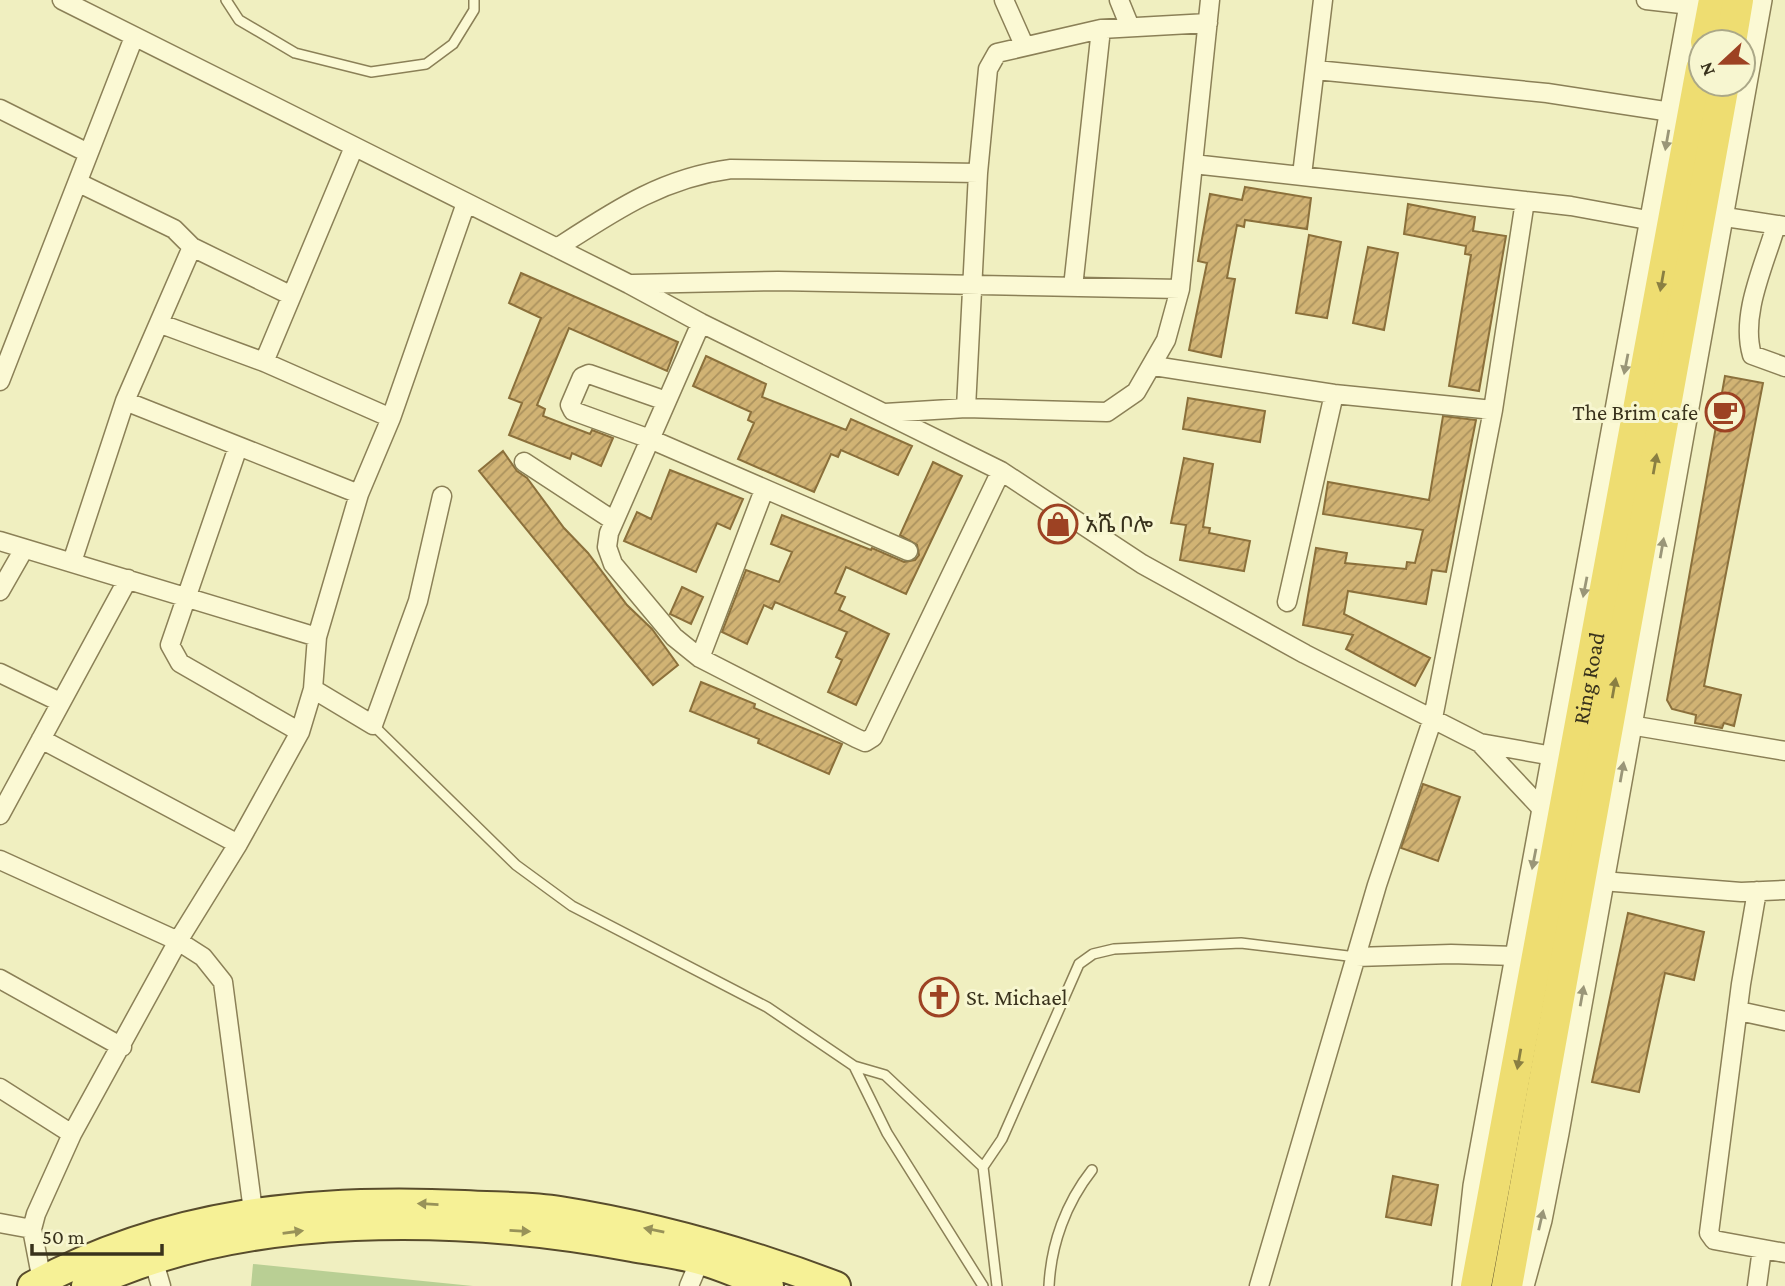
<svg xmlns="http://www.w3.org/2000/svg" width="1785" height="1286" font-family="'Crimson Pro','Noto Sans Ethiopic',serif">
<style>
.grass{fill:#b9cf94}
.building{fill:url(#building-hatch);stroke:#8b703b;stroke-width:2}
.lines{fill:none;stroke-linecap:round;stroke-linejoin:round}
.service-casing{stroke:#8b8057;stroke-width:12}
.minor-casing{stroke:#8b8057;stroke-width:21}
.tertiary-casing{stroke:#8b8057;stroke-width:24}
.primary-casing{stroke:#584c2c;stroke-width:32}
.trunk-casing{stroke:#584c2c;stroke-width:33}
.service{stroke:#fbf9d4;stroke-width:9}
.minor{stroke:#fbf9d4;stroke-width:18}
.tertiary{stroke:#fbf9d4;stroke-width:21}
.primary{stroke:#f6f196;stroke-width:28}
.trunk{stroke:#eedd71;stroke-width:30}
.oneway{fill:#9a9678}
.oneway2{fill:#8a7f42}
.oneway3{fill:#989259}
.labels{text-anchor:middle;stroke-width:6;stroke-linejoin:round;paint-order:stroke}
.poi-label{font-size:23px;fill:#39321c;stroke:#f7f6d0;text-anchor:start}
.street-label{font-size:23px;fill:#39321c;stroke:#f7f6d0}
</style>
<defs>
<pattern id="building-hatch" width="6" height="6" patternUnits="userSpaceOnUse" patternTransform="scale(1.75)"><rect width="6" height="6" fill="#d1b374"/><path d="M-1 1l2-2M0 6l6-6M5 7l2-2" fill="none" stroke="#ab925e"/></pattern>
</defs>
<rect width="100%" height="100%" fill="#f0efc0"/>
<path class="grass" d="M253 1264 473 1286H251Z"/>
<path class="building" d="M1245 187 1311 198 1307 229 1245 220 1244 227 1237 225 1227 278 1235 279 1221 357 1189 350 1207 263 1198 261 1210 194 1242 200Z
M1408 204 1475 217 1473 231 1506 236 1479 391 1449 386 1471 255 1465 254 1466 246 1404 234Z
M1309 235 1341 242 1327 318 1296 313Z
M1368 247 1398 253 1384 330 1353 323Z
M521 273 678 342 667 371 569 328 537 405 545 409 543 416 590 434 592 430 613 438 601 466 572 453 570 459 509 435 522 403 509 398 541 318 509 303Z
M706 356 766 384 762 397 846 430 851 419 912 446 898 475 841 450 838 457 831 454 814 492 738 459 754 423 748 420 751 412 693 386Z
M1725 376 1763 383 1704 686 1741 695 1734 726 1724 723 1722 728 1695 723 1696 715 1672 709 1667 700Z
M1188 398 1265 411 1260 442 1183 429Z
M1443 416 1476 420 1446 572 1432 570 1426 604 1348 591 1344 614 1430 658 1415 686 1346 649 1353 635 1303 625 1316 548 1347 553 1345 563 1406 569 1407 562 1415 563 1423 530 1323 514 1328 482 1429 500Z
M503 451 517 471 527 478 564 528 588 553 627 605 652 629 678 665 653 685 479 471Z
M1184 458 1213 464 1203 527 1210 528 1209 533 1250 541 1244 571 1180 560 1186 525 1171 523Z
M933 462 962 476 906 594 846 567 835 593 845 597 839 610 889 634 856 705 828 692 842 660 836 657 847 632 775 602 772 609 764 605 747 644 722 632 746 570 779 582 792 552 771 544 782 515 871 550 872 548 904 562 915 560 919 555 917 545 900 535Z
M670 470 743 499 730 529 717 523 696 572 624 541 637 512 651 519Z
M682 587 703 597 691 624 670 614Z
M701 682 755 704 754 708 842 744 829 774 758 743 759 739 690 711Z
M1423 784 1460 797 1438 861 1401 848Z
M1628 913 1704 932 1694 980 1665 973 1639 1092 1592 1082Z
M1393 1176 1438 1185 1431 1225 1386 1217Z"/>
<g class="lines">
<defs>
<path id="service" d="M226 0 239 20 295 53 371 72 426 64 453 44 474 10V0
M373 725 516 865 572 906 767 1007 854 1066 885 1075 983 1167
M854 1066 887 1133 983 1286
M997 1286 983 1167 1002 1139 1079 964 1093 954 1114 949 1241 943 1356 957
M1049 1286C1051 1244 1066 1203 1092 1170"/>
<path id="minor" d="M62 0 629 284 701 323 1001 471 1142 564 1305 654 1480 743 1553 756
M1004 0 1024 45
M1119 0 1130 27
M1646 0 1690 5
M1316 70 1547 93 1671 112
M0 109 88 153
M1193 164 1571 206 1653 221
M1302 175 1323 0
M79 183 174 229 192 247 290 295
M1725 217 1785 226
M1776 225C1765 264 1740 314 1752 355L1785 367
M557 248C614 211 662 178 731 169L978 173
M633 284 778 281 1180 289
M1073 287 1101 29
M701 323 609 533 607 547 613 564 674 637 700 658 856 738 865 742 873 737 1001 471
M161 324 264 362 391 418
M264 362 354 147
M1154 366 1334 394 1493 410
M0 381 134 37
M125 401 359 494
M666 401 589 374 582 377 570 405 573 411 650 439 908 551
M966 408 978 173 988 69 997 53 1101 29 1208 23
M885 413 966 408 1107 412 1136 392 1166 340 1180 289 1210 0
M238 447 170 645 180 663 300 732
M524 462 614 521
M0 541 317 637
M72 562 125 401 192 247
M0 591 24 549
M1287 602 1334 394
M700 658 764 490
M0 673 60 702
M313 689 373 725 418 601 442 496
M1630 725 1785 751
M41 739 238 844
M1480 743 1543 810
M0 815 128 579
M0 860 178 941 203 957 223 982 253 1211
M1602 881 1741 892 1785 890
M1757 891 1741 984 1709 1233 1714 1240 1785 1253
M1356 957 1451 954 1515 956
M0 979 122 1047
M1739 1011 1785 1021
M0 1088 72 1134
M0 1223 32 1229
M153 1259 161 1286
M42 1281 32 1229 36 1214 72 1134 178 941 238 844 300 732 313 689 317 637 359 494 391 418 466 203
M689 1286 700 1260
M1259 1286 1377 885 1433 718 1493 410 1525 201
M1757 1286 1762 1249"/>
<path id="tertiary" d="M1463 1286 1474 1186 1691 0
M1523 1286 1541 1220 1558 1133 1761 0"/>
<path id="primary" d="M32 1286C168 1212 312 1198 464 1205 495 1207 529 1206 560 1211 654 1226 746 1252 836 1286
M86 1286C246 1210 460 1215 632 1247 654 1251 678 1254 700 1260 723 1266 746 1277 769 1286"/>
<g id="trunk">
<path d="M1706 42 1714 0"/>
<path d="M1731 42 1738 0"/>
<path id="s1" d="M1476 1286 1701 69"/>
<path d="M1507 1286 1724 84"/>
</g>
</defs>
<use href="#service" class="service-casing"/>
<use href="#minor" class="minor-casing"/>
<use href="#tertiary" class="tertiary-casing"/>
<use href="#primary" class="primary-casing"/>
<use href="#trunk" class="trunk-casing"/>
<use href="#service" class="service"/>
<use href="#minor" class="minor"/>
<use href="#tertiary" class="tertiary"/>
<use href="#primary" class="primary"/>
<use href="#trunk" class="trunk"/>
</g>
<defs><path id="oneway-solid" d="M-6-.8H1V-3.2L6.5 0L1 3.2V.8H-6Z" transform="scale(1.75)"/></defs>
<g class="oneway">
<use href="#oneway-solid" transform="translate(1667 140) rotate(100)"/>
<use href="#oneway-solid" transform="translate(1626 364) rotate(101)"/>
<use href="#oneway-solid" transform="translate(1662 548) rotate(-80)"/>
<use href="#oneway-solid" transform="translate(1585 587) rotate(101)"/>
<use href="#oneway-solid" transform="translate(1622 772) rotate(-80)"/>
<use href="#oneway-solid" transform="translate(1534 859) rotate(101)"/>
<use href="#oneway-solid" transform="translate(1582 996) rotate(-80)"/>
<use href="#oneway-solid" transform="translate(1541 1220) rotate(-77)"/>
</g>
<g class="oneway2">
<use href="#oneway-solid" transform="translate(1662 281) rotate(100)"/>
<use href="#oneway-solid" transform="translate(1655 464) rotate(-80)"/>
<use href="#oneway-solid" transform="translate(1614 688) rotate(-80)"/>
<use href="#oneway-solid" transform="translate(1519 1059) rotate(100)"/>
</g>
<g class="oneway3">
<use href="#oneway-solid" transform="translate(428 1204) rotate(-177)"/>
<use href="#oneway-solid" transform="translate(654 1230) rotate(-169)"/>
<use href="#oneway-solid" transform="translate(520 1231) rotate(3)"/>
<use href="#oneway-solid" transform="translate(293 1232) rotate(-8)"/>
</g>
<defs>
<symbol id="cafe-ring" viewBox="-11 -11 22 22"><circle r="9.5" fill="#f7f6d0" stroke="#9d4223" stroke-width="1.5"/><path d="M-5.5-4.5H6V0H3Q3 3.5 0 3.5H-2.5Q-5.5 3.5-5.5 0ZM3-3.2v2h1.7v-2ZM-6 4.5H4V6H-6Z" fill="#9d4223"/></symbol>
<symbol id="shop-ring" viewBox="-11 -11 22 22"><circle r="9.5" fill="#f7f6d0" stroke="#9d4223" stroke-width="1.5"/><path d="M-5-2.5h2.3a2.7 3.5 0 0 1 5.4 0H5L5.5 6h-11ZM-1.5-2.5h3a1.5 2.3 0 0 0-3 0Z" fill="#9d4223"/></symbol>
<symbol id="church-ring" viewBox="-11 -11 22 22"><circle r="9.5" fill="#f7f6d0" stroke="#9d4223" stroke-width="1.5"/><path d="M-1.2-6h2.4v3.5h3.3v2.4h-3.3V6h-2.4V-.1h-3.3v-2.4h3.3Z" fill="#9d4223"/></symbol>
</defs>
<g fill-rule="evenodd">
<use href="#cafe-ring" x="1703" y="390" width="44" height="44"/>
<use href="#shop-ring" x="1036" y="502" width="44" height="44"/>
<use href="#church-ring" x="917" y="975" width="44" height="44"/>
</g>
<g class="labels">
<g class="poi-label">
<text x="1698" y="420" text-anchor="end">The Brim cafe</text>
<text x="1085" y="532">አሼ ቦሎ</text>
<text x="966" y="1005">St. Michael</text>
</g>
<g class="street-label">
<text dy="8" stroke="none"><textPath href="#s1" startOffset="618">Ring Road</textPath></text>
</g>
</g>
<g transform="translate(1722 63) rotate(248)"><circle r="33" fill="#f7f6d0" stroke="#aba888" stroke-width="2"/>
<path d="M0-5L12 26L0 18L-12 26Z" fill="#9d4223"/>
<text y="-10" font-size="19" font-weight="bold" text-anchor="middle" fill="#39321c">N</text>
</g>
<path d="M32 1244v10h130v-10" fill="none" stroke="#39321c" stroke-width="3.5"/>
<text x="42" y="1244" font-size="21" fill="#39321c" stroke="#f7f6d0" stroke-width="5" paint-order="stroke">50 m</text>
</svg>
